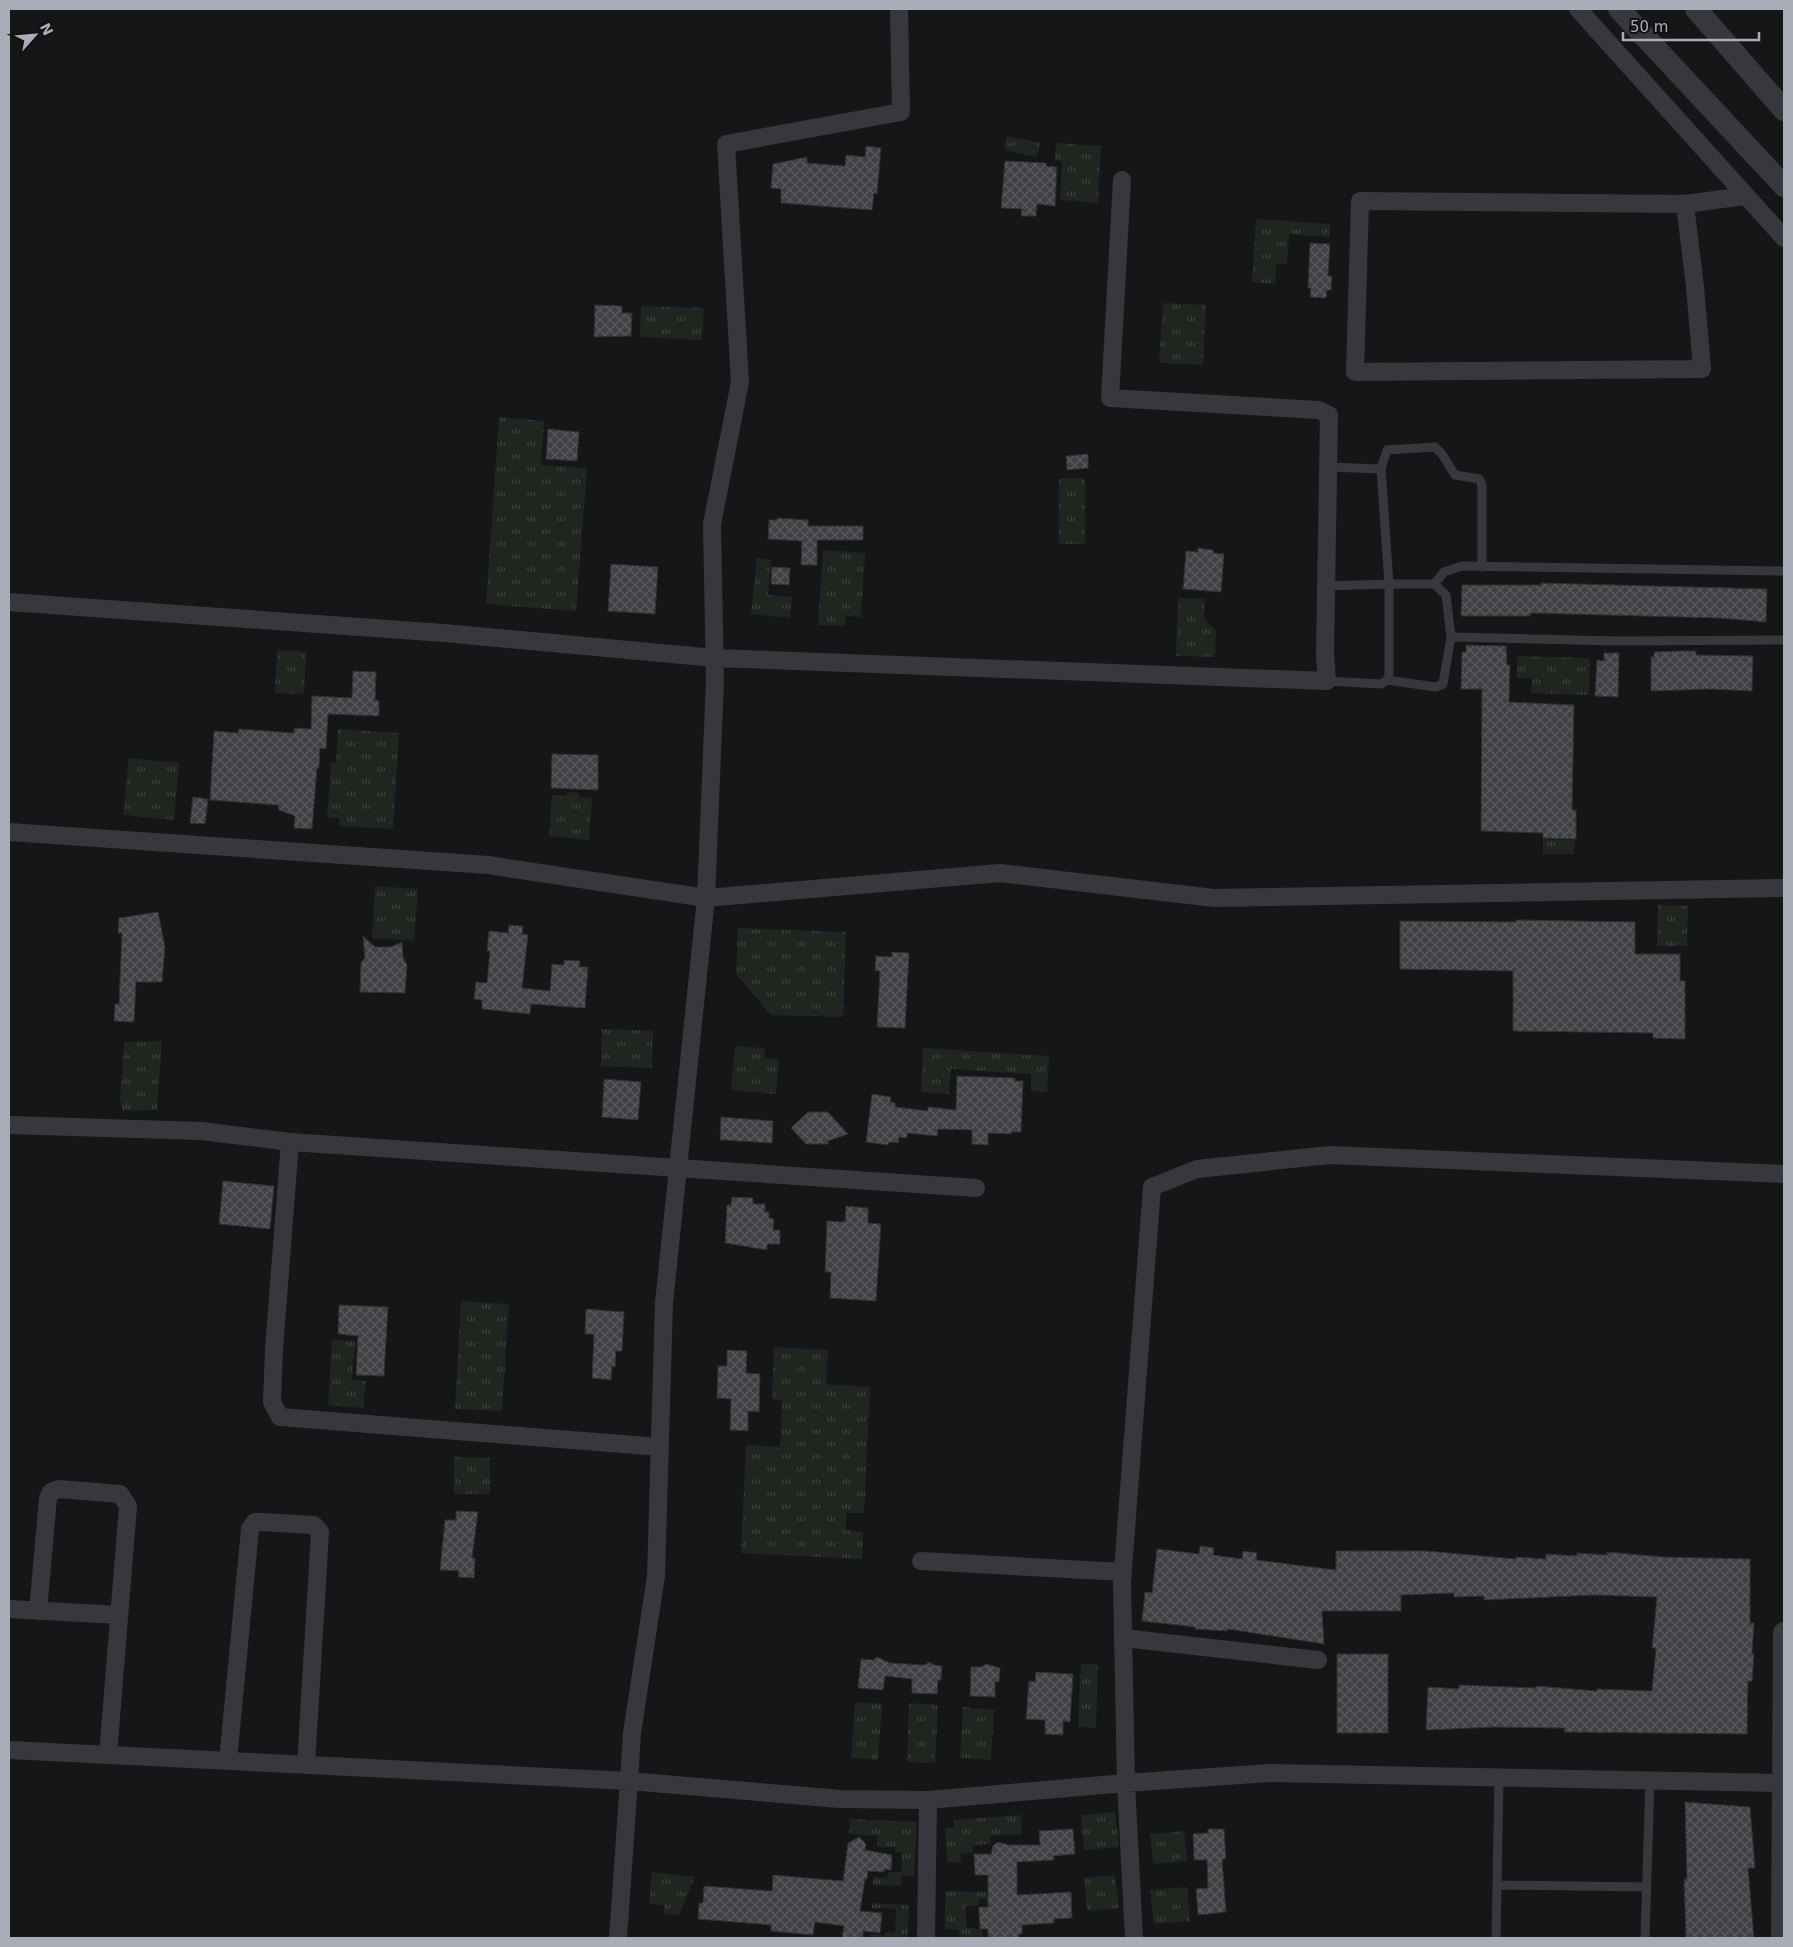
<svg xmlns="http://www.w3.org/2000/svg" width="1793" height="1947" font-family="'DejaVu Sans',sans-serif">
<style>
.grass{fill:url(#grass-tufts)}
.building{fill:url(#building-cross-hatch);stroke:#303034}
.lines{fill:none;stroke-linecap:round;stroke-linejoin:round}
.service{stroke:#37383d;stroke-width:9}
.minor{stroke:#37383d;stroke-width:18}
.tertiary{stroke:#37383d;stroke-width:22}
</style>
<defs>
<pattern id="grass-tufts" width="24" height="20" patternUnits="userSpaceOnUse" patternTransform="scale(1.25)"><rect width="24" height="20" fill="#1e261f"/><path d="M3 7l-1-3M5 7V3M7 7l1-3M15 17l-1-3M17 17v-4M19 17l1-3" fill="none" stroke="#3c433d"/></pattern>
<pattern id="building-cross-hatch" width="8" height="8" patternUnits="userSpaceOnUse" patternTransform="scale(1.25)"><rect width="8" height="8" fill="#404145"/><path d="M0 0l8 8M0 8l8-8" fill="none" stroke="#595a5e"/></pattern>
</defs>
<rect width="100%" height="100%" fill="#161618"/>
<path class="grass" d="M1007 136 1040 143 1037 157 1004 150Z
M1056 143 1101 146 1098 203 1060 200 1062 161 1055 160Z
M1256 219 1330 224 1329 237 1289 234 1287 264H1276L1275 284 1252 282Z
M1163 303 1206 305 1203 365 1159 363Z
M641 306 704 308 702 340 640 337Z
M499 417 544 421 541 465 587 468 576 611 486 604Z
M1059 478H1085V544H1059Z
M823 550 865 553 861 617 846 616 845 626 818 625Z
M757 558 771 560 768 595 792 597 790 618 751 614Z
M1178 598 1205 599 1204 618 1216 631 1215 657 1176 656Z
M277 650 306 652 304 694 275 693Z
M1517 656 1590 658 1589 695 1531 693 1532 678H1517Z
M338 729 399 733 393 829 339 826V818H327L331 763H336Z
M129 758 179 763 174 820 123 815Z
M567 792 579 793V797L592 798 589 840 549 836 552 795 566 796Z
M1543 839 1575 840 1574 854H1543Z
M375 886 418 889 414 941 372 938Z
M1658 905 1688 906 1687 946H1657Z
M738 928 846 932 843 1017 771 1015 736 974Z
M602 1029 653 1031 652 1068 601 1066Z
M162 1041 157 1110 123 1111 120 1099 124 1042Z
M735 1046 765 1048 764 1058 779 1060 776 1094 731 1090Z
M923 1048 1049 1056 1047 1092 1031 1091V1074L951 1069 949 1094 921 1092Z
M461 1301 509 1304 502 1411 455 1409Z
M332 1340 355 1341 352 1380 366 1381 363 1408 328 1405Z
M774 1347 828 1350 826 1384 870 1387 864 1513H846V1530L863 1532 862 1559 741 1553 746 1445 780 1447 782 1400 772 1399Z
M454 1457 490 1458V1494H454Z
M1081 1664H1098L1096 1728 1078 1727Z
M855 1702 882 1704 878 1760 851 1758Z
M909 1703 938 1705 935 1763 907 1762Z
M963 1707 994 1710 991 1760 960 1758Z
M1115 1812 1119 1847 1084 1850 1081 1815Z
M1021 1815 1022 1834 990 1836V1844L972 1845 973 1853 960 1854 961 1862 947 1863 945 1828 954 1827V1820Z
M850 1819 917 1822 914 1876 902 1875 901 1886 873 1885V1877L887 1878 888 1872H901L902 1852H895V1847H877V1836L849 1834Z
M1184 1831 1187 1861 1153 1864 1150 1834Z
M652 1872 695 1877 679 1915 664 1914V1905L649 1904Z
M1115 1875 1119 1908 1087 1911 1084 1878Z
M1187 1887 1190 1921 1154 1924 1150 1890Z
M945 1891 994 1892V1900L979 1899V1905L966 1906V1927L982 1930V1938H960L959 1930 945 1929Z
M872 1903 909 1905 908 1937 870 1938V1934L885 1935V1932L895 1933 896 1909 872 1908Z"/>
<path class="building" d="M866 146 881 148 877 194 874 193 872 210 781 203V189L771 188 773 164 807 157V163L845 166 846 155 865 157Z
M1005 161 1046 163V166L1057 167 1055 206 1037 204 1036 216H1021L1022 209 1001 208Z
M1310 243 1330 244 1328 276H1332L1331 290H1327L1326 298 1310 297 1311 288H1308Z
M595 305 622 306V313H632L631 336 594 337Z
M548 429 579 432 577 461 546 459Z
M1088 454V468L1067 470 1066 456Z
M777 518 808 520V526H863V540H817V565H801L802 541 768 539 769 520H777Z
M1198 548 1213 550V553L1224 554 1221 592 1183 589 1186 551 1198 552Z
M611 564 658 567 655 614 608 611Z
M772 567 790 568 789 585 771 584Z
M1541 583 1767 589 1766 622 1720 618 1531 613 1530 616H1461L1462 585H1541Z
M1466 645 1506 646 1507 665H1510L1509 702 1574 705 1572 810H1576V839L1543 838V833L1481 831 1482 689H1461L1462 652H1466Z
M1681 651H1696V655L1753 656 1752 691 1708 689 1651 691V657H1654V652Z
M1604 653H1619L1618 697 1595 696 1597 660 1604 661Z
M353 671 376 672 375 700 379 701V716L328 714 326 749 320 748 319 768H317L312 829 294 828 295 816 279 810 278 805 210 800 214 731 238 733 239 729 294 733V728L311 729 312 696 352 698Z
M552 754 598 755V790L551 788Z
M193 797 208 799 205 824 190 823Z
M158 912 165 947 162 982H136L134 1022 114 1021 115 1004H119L122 933H118L119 918Z
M1516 920 1635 922V954H1680V981H1685V1039L1653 1038V1033L1513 1031V971L1400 969V921L1516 922Z
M509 925 523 926 522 934 528 935 522 988 550 991 552 964 564 965V960L580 961 579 967H588L585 1008 531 1004 530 1014 482 1009V1000L474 999 476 982 487 983 490 951H487L489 931 508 933Z
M363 936 375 947H391L402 942 403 957 407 965 405 993 360 992 361 963 365 957Z
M892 952 909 953 905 1028 877 1027 880 971H875L876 956 892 957Z
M957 1076 1015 1078V1081H1023L1021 1132H1011V1134L988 1133V1145L972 1144V1130L938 1129 937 1136 907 1133V1138L899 1137 898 1143 889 1142 888 1145 866 1142 872 1094 891 1097 890 1102 895 1103V1107L928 1111V1107L956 1110Z
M604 1079 641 1082 638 1120 602 1117Z
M808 1112H828L848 1134 828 1141V1144H806L791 1128Z
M721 1117 773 1121 772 1143 720 1140Z
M223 1181 274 1186 270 1229 219 1224Z
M732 1197 753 1198V1204H765V1212H769V1218L774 1219 773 1230H780V1244H767V1250L725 1243 727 1205H731Z
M846 1206 868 1208V1223L881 1224 876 1301 830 1298 831 1272H825L827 1221 845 1222Z
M339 1305 388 1307 384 1376 356 1375 358 1336 338 1334Z
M586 1309 624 1312 622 1351H616L615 1367 612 1366 611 1380 592 1378 594 1334H585Z
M727 1350 747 1351 746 1373 760 1374 759 1412 748 1411V1431L730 1430 731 1399 717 1398 718 1366H727Z
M456 1511 478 1512 472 1558H475L474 1578 458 1577 459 1571 440 1570 445 1520H456Z
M1200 1546 1214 1548 1213 1555 1242 1559 1243 1551 1257 1553 1256 1560 1336 1570V1551H1426L1516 1559V1557L1546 1559V1554L1577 1556V1553L1607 1555V1552L1663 1557 1750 1559V1623H1754L1752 1654H1754L1752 1681H1748L1747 1734 1564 1732 1565 1728 1494 1727 1426 1730 1428 1687 1459 1689V1685L1536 1688V1686L1597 1691V1689L1652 1691 1656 1648H1652L1657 1597 1594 1595 1484 1600V1596L1454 1597V1593L1401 1595V1611H1322L1324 1644 1228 1629 1227 1631 1195 1629V1627L1142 1621 1145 1592 1152 1593 1157 1549 1199 1554Z
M1337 1654H1388V1733H1337Z
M877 1657 890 1663 925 1665 929 1662 934 1665 942 1666 941 1680H938L937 1694 912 1693V1679L885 1676 883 1690 858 1688 861 1659 873 1660Z
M986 1664 1000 1668 999 1682H995V1697L970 1696 971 1667H982Z
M1036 1672 1073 1674 1070 1722 1063 1721V1735L1045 1734V1720L1026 1719 1029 1681 1035 1682Z
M1685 1802 1750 1807 1755 1868H1748L1754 1938H1686L1684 1879H1687Z
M1073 1829 1075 1854 1053 1856 1054 1860 1017 1862V1895L1071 1892 1072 1918 1054 1919V1923L1022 1925V1934H1018L1019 1938H988V1929H980L979 1914V1907H988V1875H975L974 1854H991L993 1846 998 1842 1009 1845H1040L1039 1831Z
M1208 1829H1224L1226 1859H1222L1226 1912 1198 1915 1196 1889 1208 1888 1207 1860H1194L1193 1834 1208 1833Z
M859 1837 866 1844 865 1850 892 1855 891 1870 885 1869 884 1872 868 1871 867 1879H865L860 1911 882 1913 880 1933 863 1931V1938H842L844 1926 815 1922 813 1935 771 1931V1925L698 1919 699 1903H703L704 1886 772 1891 773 1875 843 1881 848 1843Z"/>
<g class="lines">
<path class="service" d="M1328 467 1381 469 1387 450 1435 447 1442 454 1455 475 1479 479 1482 485V567
M1326 586 1389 584 1381 469
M1451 637 1616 641 1784 640
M1387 680 1436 687 1443 684 1451 637 1446 595 1434 584
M1327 681 1381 684 1387 680 1389 675V584H1434L1444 572 1462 566 1784 571
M1497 1885 1647 1887
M1496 1938 1499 1777
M1645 1938 1650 1779"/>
<path class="minor" d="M1578 9 1784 238
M1685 204 1360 201 1355 372 1702 369 1695 287 1685 204 1745 196
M9 602 444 633 715 658 1327 681 1325 654 1329 415 1318 410 1110 398 1122 180
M9 832 488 865 706 898 1000 873 1214 898 1784 888
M9 1125 201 1131 290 1142 976 1188
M290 1142 274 1349 272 1402 280 1417 660 1447
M921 1561 1123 1572
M9 1609 119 1615
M38 1611 48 1498 51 1492 59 1489 120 1494 128 1506 108 1755
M1123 1638 1318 1660
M9 1750 629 1781 632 1733 656 1576 664 1303 706 898 715 681 712 524 740 382 726 144 901 112 899 9
M228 1761 250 1529 255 1522H261L314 1525 320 1532 306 1765
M618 1938 629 1781 840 1799 928 1800 1126 1783 1269 1773 1784 1783
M926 1938 928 1800
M1134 1938 1126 1783 1122 1582 1152 1187 1197 1169 1330 1155 1784 1174"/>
<path class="tertiary" d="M1619 9 1784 186
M1696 9 1784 110
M1782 1938 1784 1633"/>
</g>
<rect width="1793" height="1947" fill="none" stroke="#a8adb8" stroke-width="20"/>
<g transform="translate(35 35) rotate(63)" stroke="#111113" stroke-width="4" paint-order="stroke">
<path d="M0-4L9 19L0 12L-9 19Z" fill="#a8adb8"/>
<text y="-8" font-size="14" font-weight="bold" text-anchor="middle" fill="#a8adb8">N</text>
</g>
<path d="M1623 32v8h136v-8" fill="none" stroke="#a8adb8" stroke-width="2.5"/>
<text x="1630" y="32" font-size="15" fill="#a8adb8" stroke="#111113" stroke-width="4" paint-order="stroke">50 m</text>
</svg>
